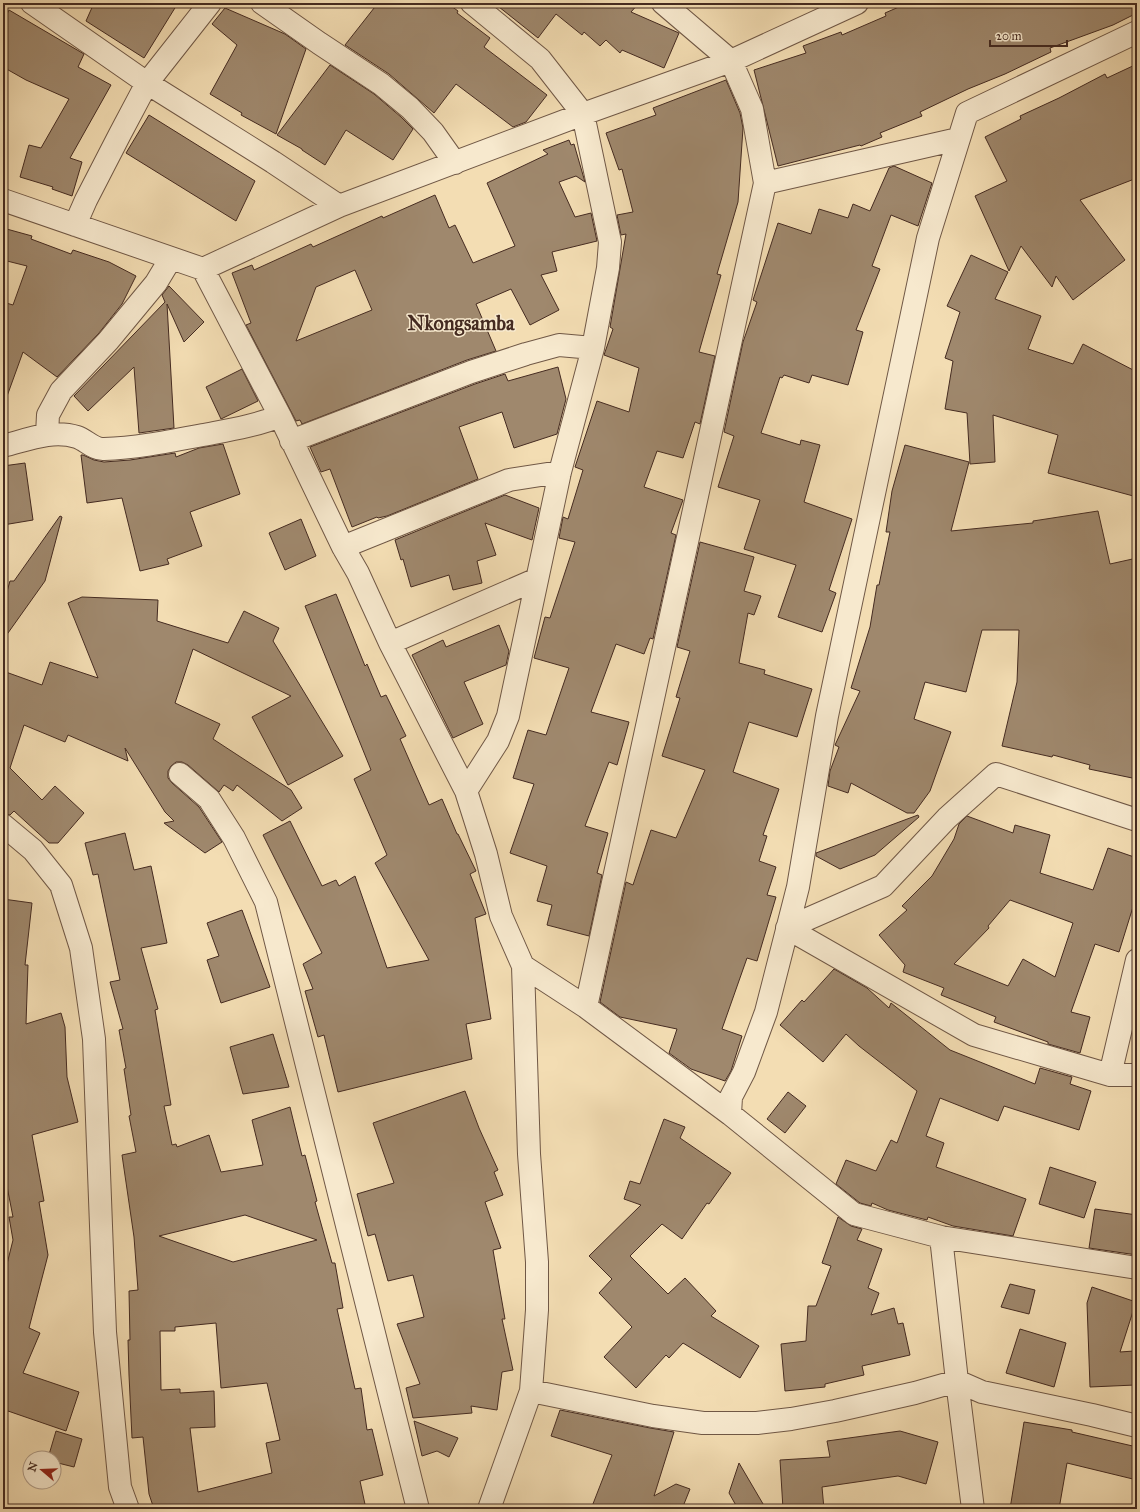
<svg xmlns="http://www.w3.org/2000/svg" width="1140" height="1512" font-family="'IM FELL Great Primer',serif">
<style>
.building{fill:#9f886d;stroke:#452b21;fill-rule:evenodd}
.lines{fill:none;stroke-linecap:round;stroke-linejoin:round}
.minor-casing{stroke:#705846;stroke-width:24}
.minor{stroke:#f7e9ce;stroke-width:22}
.labels{text-anchor:middle;stroke-width:3;stroke-linejoin:round;paint-order:stroke}
.town-label{font-size:20px;font-weight:bold;fill:#452b21;stroke:#f7e9ce}
</style>
<rect width="100%" height="100%" fill="#f3ddb3"/>
<filter id="stains"><feTurbulence type="fractalNoise" baseFrequency=".005" numOctaves="4"/><feColorMatrix values="0 0 0 0 .2 0 0 0 0 .09 0 0 0 0 .02 0 0 0 .5 -.17"/></filter>
<radialGradient id="worn" r=".72"><stop offset=".6" stop-color="#630" stop-opacity="0"/><stop offset="1" stop-color="#630" stop-opacity=".3"/></radialGradient>
<path class="building" d="M94 3H178L144 58 86 21Z
M378 3H447L458 11 457 13 490 38 484 47 547 95 526 122 513 127 456 84 434 113 389 74 345 45Z
M494 3H639L631 12 679 33 664 68 622 50 620 53 606 40 600 46 584 32 582 35 556 14 538 38Z
M908 3H1137V13L1113 25 1050 48 1051 52 1005 74 968 89 920 112 922 116 880 133 882 137 861 146 860 145 778 166 754 70 806 53 803 46 841 32 842 35 886 16 885 13Z
M225 8 285 34 306 49 276 134 241 115 242 113 210 94 237 45 212 24Z
M9 10 84 54 78 67 111 85 70 158 82 162 72 196 52 189 53 187 20 177 29 145 41 148 69 99 26 80 3 67V22Z
M1137 64V178L1080 200 1125 260 1073 300 1056 276 1052 287 1021 246 1009 271 975 196 1007 181 985 137 1021 119 1020 116 1059 98 1105 74 1107 78Z
M330 65 374 94 401 117 413 129 393 160 346 130 325 165 302 150V149L277 135Z
M726 80 740 113 743 128 738 202 717 274 721 275 699 352 715 356 700 424 695 422 683 458 657 451 644 487 683 500 671 533 676 535 653 639 650 638 644 654 616 644 591 712 629 722 617 765 609 762 585 826 608 833 597 873 602 875 589 936 547 925 552 905 537 901 547 866 510 853 534 784 513 778 528 730 546 735 569 668 534 658 545 617 550 618 575 542 559 538 563 517 568 519 583 470 575 467 597 401 629 412 639 368 604 355 613 329 610 327 626 234 621 235 617 215 633 212 622 169 619 170 606 133 656 115 653 108Z
M149 115 255 181 236 221 126 153Z
M569 140 571 145 574 144 585 182 576 176 559 182 575 217 591 213 597 241 552 252 557 271 541 275 559 310 530 325 511 289 476 304 496 351 467 360 302 424 300 420 296 421 246 325 251 323 232 273 252 265 254 270 311 244 313 247 382 216 383 218 435 195 449 228 455 225 473 263 515 246 487 183 548 154 543 150ZM355 270 372 310 296 341 316 287Z
M894 166 932 183 918 226 891 215 872 266 880 269 856 330 863 332 848 385 812 375 809 383 784 375 782 378 780 377 761 433 800 445 801 440 820 445 804 502 852 519 829 590 836 593 822 632 778 617 796 565 744 549 760 500 718 487 734 436 724 432 743 342 757 302 753 300 778 223 811 234 819 209 848 218 853 204 870 211 889 168Z
M3 228 32 236 31 239 71 254 73 250 109 262 136 276 122 304 99 333 57 377 23 352 6 399H3V302L13 305 27 266 3 260Z
M971 255 1008 272 995 299 1041 316 1028 349 1073 364 1083 344 1137 372V497L1048 473 1058 435 993 415 995 462 970 464 967 413 945 409 953 361 945 358 960 312 947 306Z
M169 286 204 322 184 342 167 304 174 428 139 433 134 367 88 411 74 396 165 302 162 295Z
M558 367 566 399 557 434 514 448 502 412 459 427 478 479 387 516 378 518 377 517 352 527 330 469 321 472 310 447 475 384 505 374 508 381Z
M242 369 258 401 221 419 206 387Z
M223 444 240 494 190 512 202 546 167 559 169 564 140 571 122 498 87 503 81 455H83L94 460 104 462 130 460 175 453 176 457 199 448Z
M905 445 969 462 951 531 1033 523V521L1098 511 1110 564 1137 558V779L1089 769 1090 765 1053 755 1052 757 1002 746 1017 682 1019 630H982L966 692 925 682 914 719 951 732 930 791 914 813H907L851 783 848 793 828 786 830 771 839 747 835 745 860 691 851 688 870 627 877 585H879L890 532H886L892 491Z
M25 463 33 520 3 525V466Z
M505 495 539 508 532 540 485 523 496 555 477 561 482 583 453 590 449 575 411 587 403 559 401 560 395 540Z
M60 516 62 517 45 581 3 640V605L10 581H14Z
M301 519 316 556 285 570 269 533Z
M700 542 754 557 744 591 761 596 754 615 748 613 739 663 765 670 764 674 812 689 797 737 749 722 733 772 779 789 763 835 767 836 759 861 776 867 767 895 776 897 757 961 747 958 722 1029 742 1036 731 1071 725 1081 691 1069 669 1053 677 1029 620 1017 600 1002 626 882 633 885 651 830 676 838 705 770 662 756 680 698 676 697 690 651 677 647Z
M336 594 365 666 367 664 381 697 386 695 406 736 400 739 429 805 442 799 457 834H458L476 871 470 874 486 914 475 918 491 1019 466 1024 472 1059 338 1092 324 1035 318 1037 305 991 313 989 303 964 322 953 263 835 290 821 322 886 336 880 339 886 355 876 387 968 429 960 375 863 387 855 354 779 371 770 305 606Z
M82 597 158 600 157 621 228 643 244 611 279 628 273 641 343 756 288 785 252 717 291 696 193 649 175 703 220 724 213 739 291 790 302 808 282 821 237 785 233 791 224 785 219 792 188 765 182 762H176L171 766 168 771V778L172 783 199 807 222 842 205 853 164 823 174 821 165 812 125 748 128 761 68 735 65 742 24 725 10 768 42 800 55 786 84 813 58 843H49L14 811 10 815 3 813V671L42 685 50 662 98 678 68 603Z
M499 625 509 651 506 665 464 682 483 724 453 738 412 655 443 640 446 647Z
M918 815 919 817 875 855 840 869 816 856V853Z
M967 816 1013 833 1015 825 1050 835 1040 873 1093 890 1108 848 1137 858V894L1119 952 1095 944 1071 1012 1090 1017 1080 1053 1048 1044V1042L994 1022 996 1017 941 995 944 988 903 972 905 965 879 935 907 910 902 906 932 876 954 839 959 824ZM1010 900 1073 923 1055 977 1023 959 1008 986 954 964 989 928 988 926Z
M125 833 134 870 151 866 167 943 141 948 158 1009 155 1010 171 1105 164 1106 172 1145 176 1144 177 1147 209 1135 221 1172 263 1165 252 1120 290 1107 302 1156 305 1155 317 1201 315 1202 332 1263H335L343 1308 337 1309 355 1389 361 1388 367 1430 372 1429 383 1475 360 1481 366 1509H154L149 1494 143 1437 132 1438 129 1375 128 1340H130L129 1291 138 1290 134 1237 122 1155 136 1152 129 1116 131 1115 124 1069 126 1068 119 1030 123 1029 110 982 120 980 98 874 93 875 85 843ZM245 1215 317 1240 233 1262 159 1236ZM216 1323 221 1388 267 1383 280 1440 266 1443 272 1473 198 1492 190 1428 215 1427 214 1391 180 1393V1389L161 1390 160 1331H175V1327Z
M3 899 32 903 25 965H28L26 1024 61 1013 65 1027 67 1077 78 1122 32 1135 44 1201 39 1202 48 1255 29 1328 40 1333 23 1373 79 1392 66 1431 8 1411 3 1421V1280L13 1240 9 1217H13L3 1166Z
M242 910 270 987 221 1003 207 960 219 956 207 923Z
M834 969 867 988 889 1008 891 1003 950 1050 1035 1084 1040 1068 1072 1077 1070 1084 1091 1091 1079 1130 1004 1106 998 1121 940 1098 926 1136 944 1143 936 1167 1026 1199 1013 1236 953 1226 928 1217 927 1220 888 1210 872 1203 871 1206 860 1203 836 1184 846 1160 876 1171 891 1140 897 1143 917 1091 859 1046 846 1034 823 1062 780 1025 802 1000 804 1002Z
M273 1034 289 1087 243 1094 230 1047Z
M465 1091 479 1128 498 1170 494 1172 503 1195 485 1202 501 1248 493 1250 505 1319H502L513 1370 502 1372 497 1410 471 1406 472 1413 413 1418 406 1388 420 1384 397 1324 424 1317 413 1275 388 1281 375 1234 368 1236 357 1194 394 1183 373 1123Z
M788 1092 806 1106 785 1133 767 1119Z
M664 1119 685 1127 680 1138 731 1173 709 1204 707 1203 682 1239 662 1224 630 1256 668 1294 685 1278 716 1311 711 1316 759 1346 740 1378 683 1343 669 1358 666 1355 636 1388 604 1357 632 1327 599 1293 612 1279 589 1256 641 1205 624 1199 630 1181 640 1184Z
M1050 1167 1096 1182 1084 1218 1039 1204Z
M1095 1209 1137 1215V1255L1089 1248Z
M838 1217 851 1226 862 1229 857 1240 882 1249 868 1288 879 1293 871 1315 894 1308 898 1324 903 1323 910 1355 862 1366 864 1375 825 1384V1387L785 1391 781 1344 806 1341 808 1306H816L831 1266 822 1263Z
M1010 1284 1035 1290 1029 1314 1001 1307Z
M1092 1287 1136 1302 1120 1352 1134 1351 1135 1385 1090 1387 1087 1303Z
M1020 1329 1066 1343 1054 1387 1006 1373Z
M560 1410 650 1428 674 1432 654 1496 676 1484 690 1489 682 1509H591L612 1455 551 1436Z
M414 1421 458 1438 449 1457 437 1451 422 1456Z
M1024 1422 1072 1430V1432L1137 1447V1480L1067 1463 1059 1509H1010Z
M56 1431 82 1439 74 1467 54 1462V1458H48Z
M900 1431 938 1442 926 1484 898 1476 822 1487 824 1509H783L780 1460 830 1457 827 1441Z
M739 1463 766 1509H738L729 1493Z"/>
<g class="lines">
<defs>
<path id="minor" d="M32 3 147 83 273 162 339 206
M262 3 319 43 381 84 410 108 433 132 455 163
M765 183 958 139
M3 200 203 269 339 206 583 114 731 61 857 3
M75 225 86 200 120 134 147 83 210 3
M203 269 280 416 343 547 358 573 390 643 466 791 486 854 501 916 523 966 529 1154 537 1262V1310L531 1391 489 1509
M47 434 48 415 61 391 108 341 156 283 171 258
M291 441 471 372 526 354 559 345 593 348
M3 446C27 440 52 429 77 437 86 440 94 450 104 449 137 448 171 441 203 435 229 430 255 426 280 416
M343 547 509 480 560 472
M390 643 537 579
M180 774 209 799 234 838 266 902 418 1509
M466 791 498 741 508 716 560 472 593 348 608 268 610 242 583 114 540 59 472 3
M3 825 33 850 61 885 81 948 94 1039 105 1332 120 1487 128 1509
M787 928 883 886 947 818 996 774 1137 820
M787 928 974 1035 1110 1075H1137
M523 966 586 1007 730 1114 854 1214 941 1237 1137 1268
M586 1007 765 183 752 109 731 61 663 3
M1110 1075 1137 960
M730 1114 731 1097 744 1072 766 1012 798 887 827 716 928 238 967 113 1137 32
M941 1237 957 1381 973 1509
M531 1391 653 1416 703 1423H757L791 1419 835 1411 915 1393 957 1381 982 1392 1092 1415 1137 1426"/>
</defs>
<use href="#minor" class="minor-casing"/>
<use href="#minor" class="minor"/>
</g>
<g class="labels">
<g class="town-label">
<text x="461" y="330">Nkongsamba</text>
</g>
</g>
<rect width="1140" height="1512" fill="none" stroke="#f3ddb3" stroke-width="16"/>
<rect x="4" y="4" width="1132" height="1504" fill="none" stroke="#452b21" stroke-width="2"/>
<rect x="8" y="8" width="1124" height="1496" fill="none" stroke="#452b21"/>
<g transform="translate(42 1470) rotate(289)"><circle r="19" fill="#f7e9ce" stroke="#b09d89"/>
<path d="M0-3L7 15L0 10L-7 15Z" fill="#8f2418"/>
<text y="-6" font-size="11" font-weight="bold" text-anchor="middle" fill="#452b21">N</text>
</g>
<path d="M990 40v6h77v-6" fill="none" stroke="#452b21" stroke-width="2"/>
<text x="996" y="40" font-size="12" fill="#452b21" stroke="#f7e9ce" stroke-width="3" paint-order="stroke">20 m</text>
<rect width="100%" height="100%" filter="url(#stains)"/>
<rect width="100%" height="100%" fill="url(#worn)"/>
</svg>
